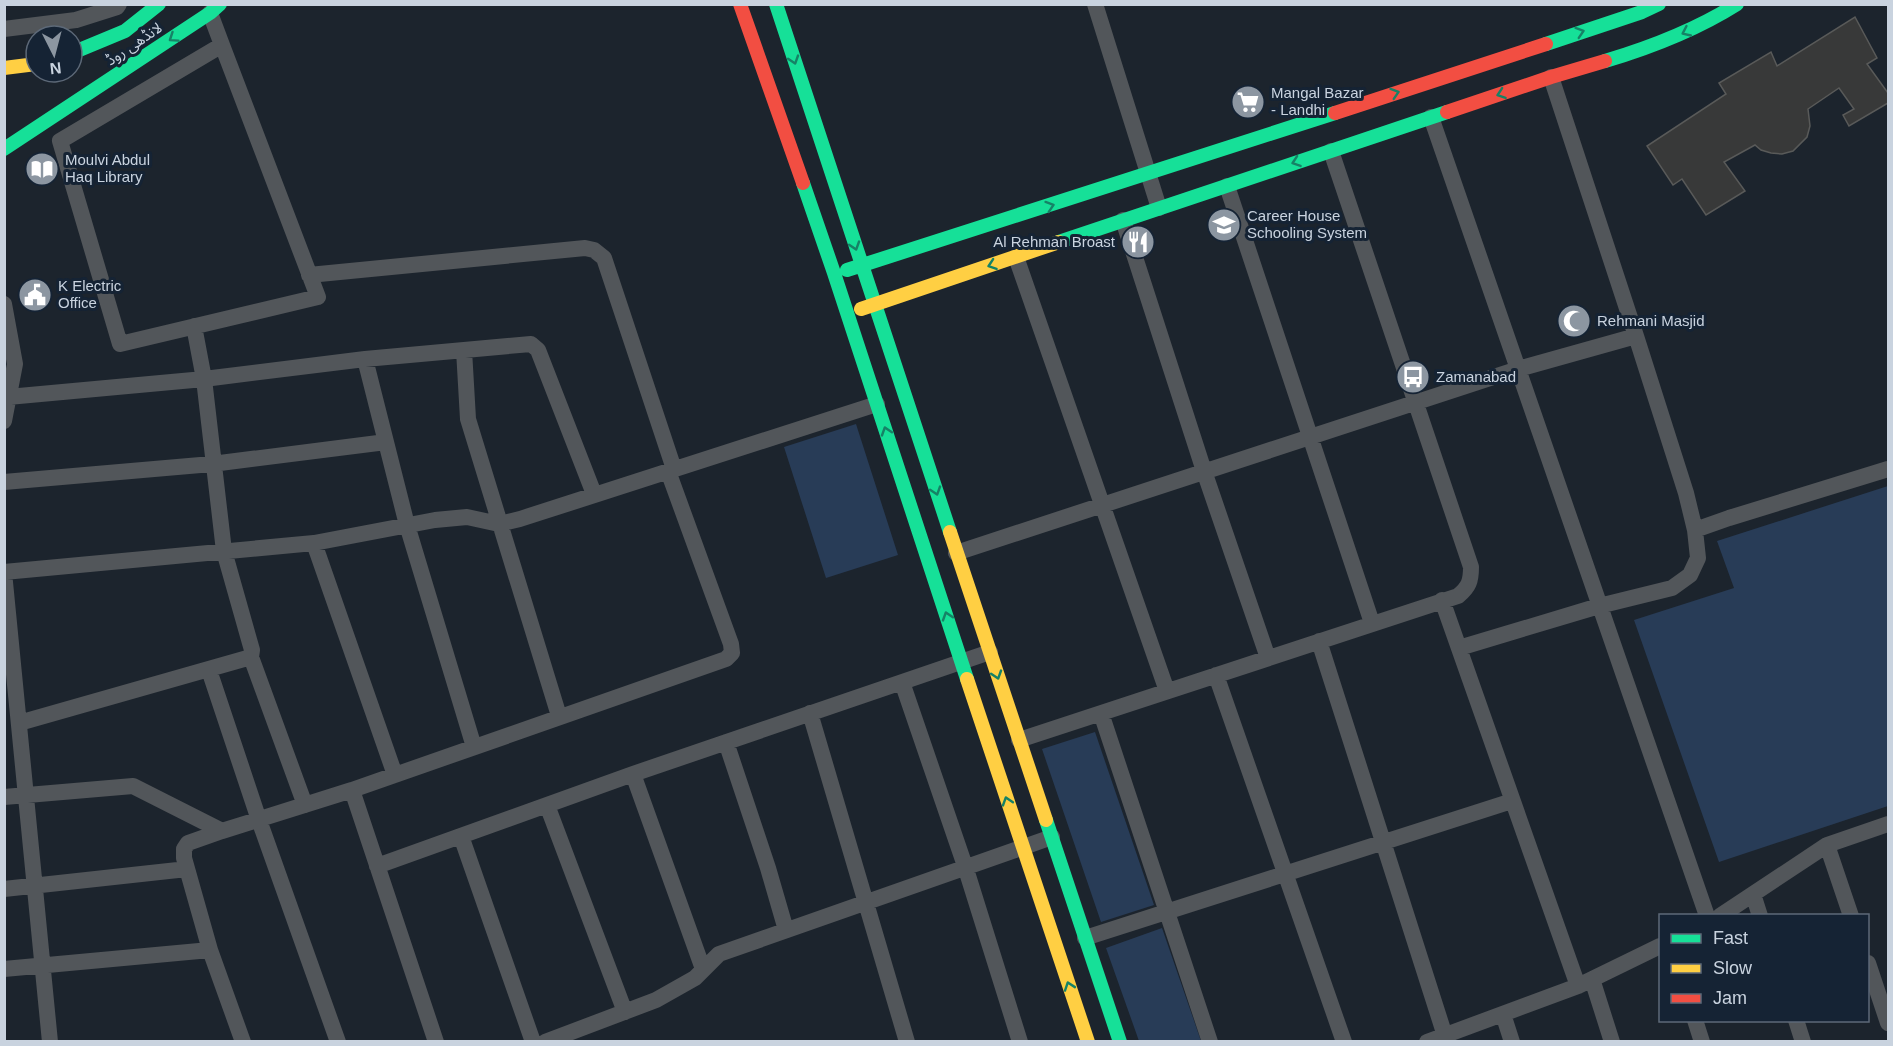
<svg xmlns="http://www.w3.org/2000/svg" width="1893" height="1046" font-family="Arial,'Noto Sans Arabic',sans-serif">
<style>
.green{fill:#283c57}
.building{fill:#383939;stroke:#595a59;stroke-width:1.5}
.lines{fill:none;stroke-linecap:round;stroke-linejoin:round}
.street{stroke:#52565a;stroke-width:16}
.fast{stroke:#16e098;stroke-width:14}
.slow{stroke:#ffcf43;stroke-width:14}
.jam{stroke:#f24e42;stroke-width:14}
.oneway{stroke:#168266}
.labels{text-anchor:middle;stroke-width:6;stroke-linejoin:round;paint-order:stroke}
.street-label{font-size:15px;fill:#c9d3df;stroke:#152334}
.poi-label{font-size:15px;fill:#c9d3df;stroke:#152334;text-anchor:start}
</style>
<rect width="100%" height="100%" fill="#1c242d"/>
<path class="green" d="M856 424 898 555 826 578 784 447Z
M1888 486V806L1719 862 1634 620 1734 588 1717 541Z
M1095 732 1154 905 1101 922 1042 749Z
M1162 928 1201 1041H1139L1106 948Z"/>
<path class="building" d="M1855 17 1877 58 1867 64 1888 93V103L1849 126 1843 115 1854 109 1839 88 1808 109 1810 126 1807 137 1793 151 1782 154 1771 153 1761 150 1755 145 1724 162 1745 191 1706 215 1682 179 1673 185 1647 146 1726 94 1719 83 1771 52 1777 66Z"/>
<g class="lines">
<path class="street" d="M1095 4 1159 208
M210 13 222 45 318 297 120 344 60 141 222 45
M4 29 76 20 117 7 119 4
M1551 77 1636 336 1686 493 1695 530
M1431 117 1707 916
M1227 186 1372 623
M1123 220 1204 471 1268 658
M1016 257 1167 691
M309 275 585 248 594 250 604 258 674 469
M4 304 15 364 4 421
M464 350 468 419 559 716
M365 359 407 525 474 747
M8 397 204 379 365 359 531 344 538 350 594 494
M4 482 212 464 386 442
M314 543 395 775
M956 553 1518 369 1636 336
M4 572 314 543 435 520 467 517 499 524 520 519 877 404
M4 572 50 1042
M1442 600 1578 986
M1319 641 1445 1036
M1459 648 1599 606 1672 588 1690 575 1698 558 1695 530 1729 518 1888 469
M251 657 305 805
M209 670 259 820 338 1042
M1216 675 1344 1042
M902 682 965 866 1020 1042
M810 713 907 1042
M1101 713 1210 1042
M19 723 251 657 252 650 250 643 224 551 204 379 194 326
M1019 740 1458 596C1469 587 1471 581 1471 567L1331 151
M726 742 768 868 786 930
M633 774 703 969
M352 790 436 1042
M4 797 133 786 222 831 352 790 726 659 732 653 731 644 668 471
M547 805 625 1012
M222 831 188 843 184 849V858L210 950 243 1042
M461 836 533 1042
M1827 845 1851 916
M377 866 633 774 990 652
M4 889 187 869
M1753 894 1760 916
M1720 916 1827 845 1888 824
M1085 938 1512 801
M1868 963 1888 1023
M4 969 210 950
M1592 979 1612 1042
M1503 1014 1512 1042
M1695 1020 1702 1042
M1796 1020 1803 1042
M545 1042 656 1000 695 978 719 954 1052 837
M1427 1042 1578 986 1660 946"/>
<path class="fast" d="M776 4 950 532
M1546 44 1642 12 1659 4
M72 53 125 31 159 4
M1605 61C1652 47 1696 30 1737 4
M4 149 210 13 220 4
M803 183 834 273 967 679
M1059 242 1447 112
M847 270 1335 113
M1046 820 1120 1042"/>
<path class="slow" d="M4 68 36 64
M861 309 1059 242
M950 532 1046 820
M967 679 1088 1042"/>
<path class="jam" d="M740 4 803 183
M1447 112 1551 77 1605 61
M1335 113 1546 44"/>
</g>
<defs><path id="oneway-chevron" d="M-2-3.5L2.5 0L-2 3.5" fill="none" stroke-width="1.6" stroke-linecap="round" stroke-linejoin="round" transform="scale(1.5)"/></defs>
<g class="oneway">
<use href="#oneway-chevron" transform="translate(1580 32) rotate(-18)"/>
<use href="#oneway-chevron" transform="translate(1686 32) rotate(155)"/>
<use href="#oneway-chevron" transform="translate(173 38) rotate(146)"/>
<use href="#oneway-chevron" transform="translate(794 60) rotate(72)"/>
<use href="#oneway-chevron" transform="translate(1395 93) rotate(-18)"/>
<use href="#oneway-chevron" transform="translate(1501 94) rotate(161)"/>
<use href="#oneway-chevron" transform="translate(1296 162) rotate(161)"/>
<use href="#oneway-chevron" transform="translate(1050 206) rotate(-18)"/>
<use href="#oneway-chevron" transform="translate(855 246) rotate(72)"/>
<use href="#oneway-chevron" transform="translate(992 265) rotate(161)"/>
<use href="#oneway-chevron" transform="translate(886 431) rotate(-108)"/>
<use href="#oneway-chevron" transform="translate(936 491) rotate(72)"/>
<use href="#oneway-chevron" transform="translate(947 616) rotate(-108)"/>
<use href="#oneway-chevron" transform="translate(997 675) rotate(72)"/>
<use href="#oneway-chevron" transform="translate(1007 801) rotate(-108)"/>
<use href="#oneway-chevron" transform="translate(1069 986) rotate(-109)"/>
</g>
<defs>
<symbol id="supermarket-disc" viewBox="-11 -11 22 22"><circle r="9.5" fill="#8c96a1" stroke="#152334"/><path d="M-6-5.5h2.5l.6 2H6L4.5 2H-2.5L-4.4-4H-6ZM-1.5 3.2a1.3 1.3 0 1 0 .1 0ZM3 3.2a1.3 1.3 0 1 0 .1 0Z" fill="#fff"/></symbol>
<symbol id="library-disc" viewBox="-11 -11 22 22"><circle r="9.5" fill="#8c96a1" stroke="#152334"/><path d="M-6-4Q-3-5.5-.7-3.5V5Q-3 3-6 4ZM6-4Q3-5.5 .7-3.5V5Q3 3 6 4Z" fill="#fff"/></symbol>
<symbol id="school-disc" viewBox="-11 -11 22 22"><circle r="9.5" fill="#8c96a1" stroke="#152334"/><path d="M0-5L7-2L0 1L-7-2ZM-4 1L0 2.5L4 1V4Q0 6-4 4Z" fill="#fff"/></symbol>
<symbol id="restaurant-disc" viewBox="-11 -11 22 22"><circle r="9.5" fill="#8c96a1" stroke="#152334"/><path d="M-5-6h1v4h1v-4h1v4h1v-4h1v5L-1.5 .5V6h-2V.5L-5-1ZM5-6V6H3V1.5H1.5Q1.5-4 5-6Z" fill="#fff"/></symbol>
<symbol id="civic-disc" viewBox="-11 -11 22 22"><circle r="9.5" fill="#8c96a1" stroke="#152334"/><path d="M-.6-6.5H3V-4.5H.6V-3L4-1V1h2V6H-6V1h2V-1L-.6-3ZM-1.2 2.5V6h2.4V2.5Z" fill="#fff"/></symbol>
<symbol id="mosque-disc" viewBox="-11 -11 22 22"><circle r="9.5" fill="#8c96a1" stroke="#152334"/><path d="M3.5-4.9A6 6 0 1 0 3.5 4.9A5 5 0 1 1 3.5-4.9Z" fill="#fff"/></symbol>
<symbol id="bus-disc" viewBox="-11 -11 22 22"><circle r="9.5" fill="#8c96a1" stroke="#152334"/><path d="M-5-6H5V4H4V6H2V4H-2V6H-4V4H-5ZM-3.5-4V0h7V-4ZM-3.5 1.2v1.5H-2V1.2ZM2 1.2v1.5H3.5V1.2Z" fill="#fff"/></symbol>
</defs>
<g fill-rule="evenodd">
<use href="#supermarket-disc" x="1229" y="83" width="38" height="38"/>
<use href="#library-disc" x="23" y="150" width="38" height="38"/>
<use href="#school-disc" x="1205" y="206" width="38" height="38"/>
<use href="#restaurant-disc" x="1119" y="223" width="38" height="38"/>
<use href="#civic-disc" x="16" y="276" width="38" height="38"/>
<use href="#mosque-disc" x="1555" y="302" width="38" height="38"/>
<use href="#bus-disc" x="1394" y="358" width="38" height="38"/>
</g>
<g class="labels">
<g class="street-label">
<text transform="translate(134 44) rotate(-34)" y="5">لانڈھی روڈ</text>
</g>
<g class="poi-label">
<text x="1271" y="98">Mangal Bazar<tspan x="1271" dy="17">- Landhi</tspan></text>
<text x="65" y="165">Moulvi Abdul<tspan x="65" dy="17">Haq Library</tspan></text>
<text x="1247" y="221">Career House<tspan x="1247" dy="17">Schooling System</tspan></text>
<text x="1115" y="247" text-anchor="end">Al Rehman Broast</text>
<text x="58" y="291">K Electric<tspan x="58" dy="17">Office</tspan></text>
<text x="1597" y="326">Rehmani Masjid</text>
<text x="1436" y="382">Zamanabad</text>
</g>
</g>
<rect width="1893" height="1046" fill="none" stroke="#c9d3df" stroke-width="12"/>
<rect x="1659" y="914" width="210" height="108" fill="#152334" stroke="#5d6978" stroke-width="1.5"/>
<rect x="1671" y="934" width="30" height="9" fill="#16e098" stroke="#5d6978" stroke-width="1.5"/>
<text x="1713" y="944" font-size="18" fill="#c9d3df">Fast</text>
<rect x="1671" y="964" width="30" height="9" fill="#ffcf43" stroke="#5d6978" stroke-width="1.5"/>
<text x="1713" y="974" font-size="18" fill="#c9d3df">Slow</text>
<rect x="1671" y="994" width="30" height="9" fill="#f24e42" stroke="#5d6978" stroke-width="1.5"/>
<text x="1713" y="1004" font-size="18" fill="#c9d3df">Jam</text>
<g transform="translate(54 54) rotate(174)"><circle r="28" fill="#152334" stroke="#5d6978" stroke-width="1.5"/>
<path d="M0-4.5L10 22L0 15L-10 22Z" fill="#8c96a1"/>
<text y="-9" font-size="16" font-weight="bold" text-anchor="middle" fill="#c9d3df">N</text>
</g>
</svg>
